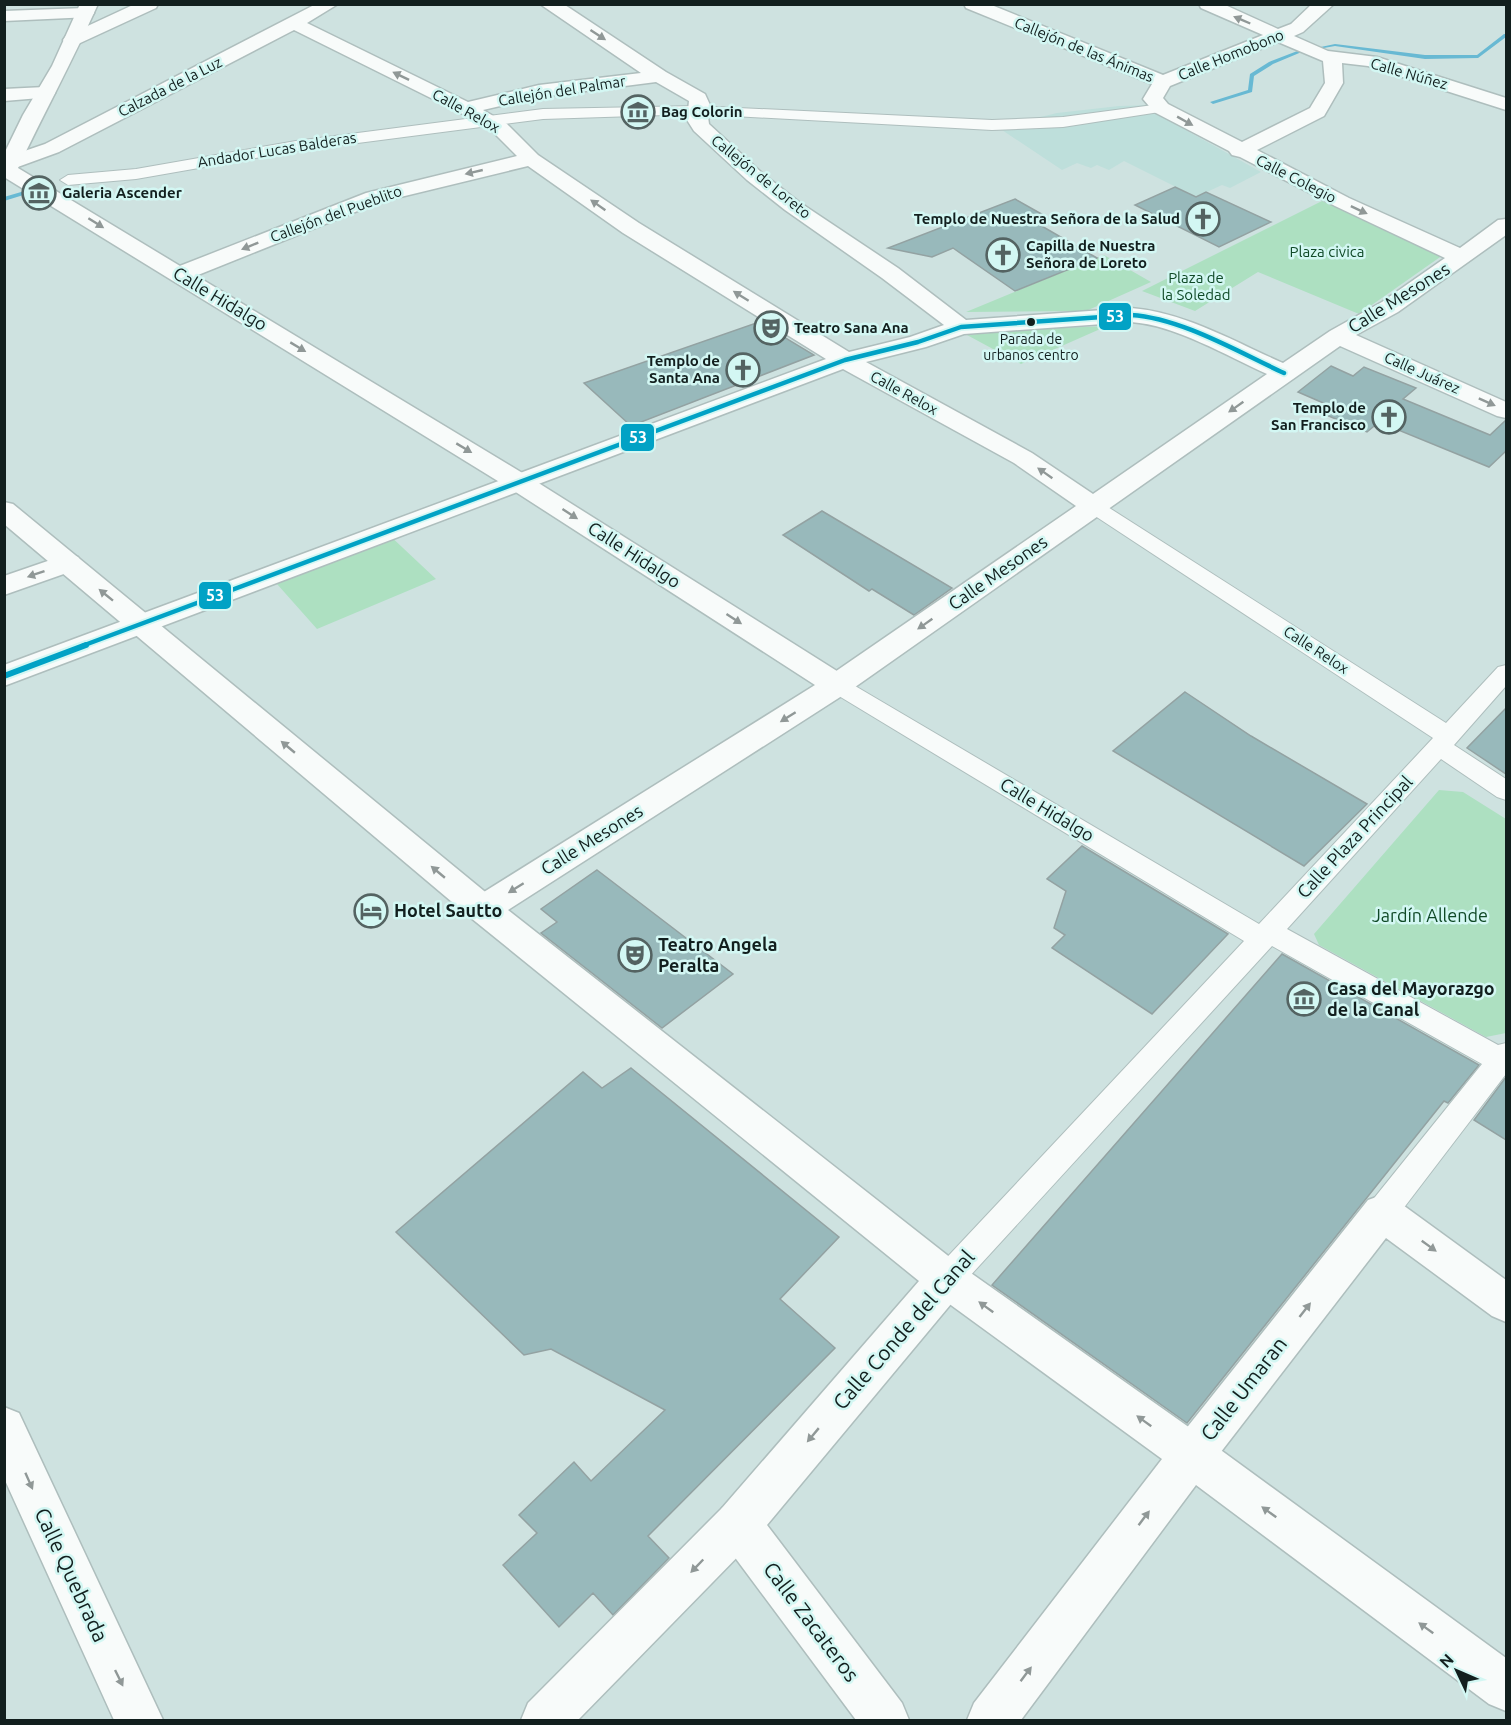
<svg xmlns="http://www.w3.org/2000/svg" width="1511" height="1725" font-family="Ubuntu,sans-serif">
<style>
.built{fill:#bedfdb}
.green{fill:#ade0c1}
.lines{fill:none;stroke-linecap:round;stroke-linejoin:round}
.stream{fill:#68b9d3;fill-rule:evenodd}
.building{fill:#98b9bb;stroke:#93a2a2;stroke-width:1.5}
.pedestrian-casing{stroke:#aebebd;stroke-width:2}
.minor-casing{stroke:#aebebd;stroke-width:3}
.tertiary-casing{stroke:#aebebd;stroke-width:3}
.secondary-casing{stroke:#aebebd;stroke-width:3}
.pedestrian{fill:#f8fbfa;fill-rule:evenodd}
.minor{fill:#f8fbfa;fill-rule:evenodd}
.tertiary{fill:#f8fbfa;fill-rule:evenodd}
.secondary{fill:#f8fbfa;fill-rule:evenodd}
.bus-1-far1-casing{stroke:#d3f7f3;stroke-width:8}
.bus-1-casing{stroke:#d3f7f3;stroke-width:10}
.bus-1-far1{stroke:#01a2c5;stroke-width:4.5}
.bus-1{stroke:#01a2c5;stroke-width:6}
.oneway{fill:#909897}
.bus-dot{fill:#121f1e;stroke:#d3f7f3;stroke-width:2}
.labels{text-anchor:middle;stroke-width:5;stroke-linejoin:round;paint-order:stroke}
.far-bus-label{font-size:14px;fill:#121f1e;stroke:#d3f7f3}
.far-street-label{font-size:15px;fill:#121f1e;stroke:#d3f7f3}
.far-poi-label{font-size:15px;font-weight:bold;fill:#121f1e;stroke:#d3f7f3;text-anchor:start}
.far-park-label{font-size:15px;fill:#0f4926;stroke:#d3f7f3}
.street-label{font-size:18px;fill:#121f1e;stroke:#d3f7f3}
.poi-label{font-size:18px;font-weight:bold;fill:#121f1e;stroke:#d3f7f3;text-anchor:start}
.park-label{font-size:18px;fill:#0f4926;stroke:#d3f7f3}
.near-street-label{font-size:21px;fill:#121f1e;stroke:#d3f7f3}
.line-badge{stroke:#d3f7f3;stroke-width:2}
.badge-label{font-size:16px;text-anchor:middle;font-weight:bold;fill:#fff}
</style>
<rect width="100%" height="100%" fill="#cee2e0"/>
<path class="built" d="M1154 105 1161 112 1157 114 1261 172 1230 188 1222 185 1196 197 1124 161 1109 170 1097 165 1091 168 1077 163 1062 170 1002 130 996 122H1020L1057 113 1119 106Z"/>
<path class="green" d="M1322 201 1443 255 1359 314 1258 272 1195 311 1142 291Z
M1104 255 1151 282 1086 311 966 312Z
M1107 326 1021 364 967 335 1036 329Z
M386 532 436 579 317 629 269 575Z
M1439 790 1463 792 1506 819V1033L1486 1037 1319 945 1314 934Z"/>
<g class="lines">
<path class="stream" d="M1504 34H1506V37L1478 58 1425 59 1335 46 1318 49 1316 48 1335 44 1425 55H1477Z
M1300 50 1304 51 1273 64 1254 76 1252 92 1213 104 1210 102 1248 90 1250 74 1269 62Z
M28 190 31 192 30 193 4 201V197Z"/>
</g>
<path class="building" d="M1175 187 1196 197 1206 192 1271 222 1219 247 1135 205Z
M1015 199 1045 216 1033 221 1097 258 1015 291 953 248 932 257 888 248Z
M759 322 814 355 631 426 584 383Z
M1331 366 1353 376 1364 367 1416 388 1403 399 1490 435 1506 420V451L1489 467 1379 422 1367 432 1319 412 1328 405 1298 392Z
M822 511 952 588 914 615 872 589 869 591 783 535Z
M1185 692 1251 736 1367 804 1304 866 1113 751Z
M1506 708V774L1467 748Z
M1082 846 1228 934 1152 1014 1052 948 1065 935 1054 928 1066 891 1047 879Z
M597 870 733 974 662 1028 541 933 557 922 541 909Z
M1282 954 1479 1065 1448 1103 1444 1101 1187 1423 992 1285Z
M631 1068 839 1237 780 1299 835 1348 648 1536 669 1558 613 1615 593 1593 559 1627 503 1565 537 1533 519 1515 574 1462 591 1481 665 1410 551 1349 524 1355 396 1232 583 1072 602 1088Z
M1506 1077V1140L1474 1120Z"/>
<g class="lines">
<defs>
<path id="pedestrian" d="M1161 104 1168 108 1166 111 1063 127 992 130 697 114 543 119 296 151 136 179 68 185 60 180 68 175 136 169 296 141 543 109 697 106 992 120 1063 117Z
M1093 500 1100 502 1446 723 1498 667 1506 665V686L1454 745 1506 779V800L1497 797 1441 759 1287 929 1498 1045 1506 1043V1074L1393 1222 1382 1225 1371 1222 1367 1212 1371 1202 1482 1064 1272 946 958 1289 947 1293 936 1289 931 1279 936 1269 1244 941 829 690 825 685 829 680 837 677 845 680 1259 924 1433 738 1086 510 1083 506 1086 502Z"/>
<path id="minor" d="M135 4H158L156 8 78 44H66L63 40 66 36Z
M316 4H338L307 23 468 102 539 85 641 73 540 4H563L568 7 666 72 705 94 710 105 707 110 709 124 761 172 799 202 898 268 966 320 1131 308C1184 312 1235 342 1283 363L1330 331 1382 302 1445 258 1335 206 1240 157 1232 155 1229 151 1154 112 1143 99 1152 84 966 8 964 4H989L1163 75 1263 35 1201 8 1199 4H1223L1278 29 1291 24 1312 4H1334L1303 32 1294 36 1328 51 1377 57 1506 98V110L1368 66 1342 63 1343 83 1324 116 1257 150 1349 198 1460 248 1498 220 1506 219V235L1398 312 1356 335 1506 402V418L1497 416 1340 346 848 692 837 695 826 692 822 685 826 678 1076 506 1014 463 843 369 4 686V665L826 359 623 233 528 166 380 202 188 279 180 281 172 279 169 274 172 269 366 193 517 156 493 132 459 112 294 30 59 152 15 168 4 169V158L45 144ZM1278 42 1323 61 1325 83 1310 108 1242 142 1168 104 1163 98 1170 86ZM656 82 689 101 687 120 694 131 747 180 785 210 882 278 944 325 910 337 849 352 639 223 538 155 507 124 483 110 539 97ZM1131 322C1175 325 1227 356 1267 374L1093 494 1032 453 866 362 926 347 964 334Z
M85 8 91 9 94 13 91 17 4 21V11Z
M45 87 52 89 55 93 52 97 4 101V89Z
M68 554 78 557 82 563 78 569 4 595V576Z
M1382 1195 1396 1200 1506 1280V1322L1492 1316 1386 1238 1207 1470 1192 1477 1177 1470 1170 1455 1177 1440 1368 1200Z
M4 1407 19 1413 163 1720H114L4 1478Z"/>
<path id="tertiary" d="M4 502 13 504 495 900 500 909 495 918 483 922 471 918 4 524Z
M947 1260 961 1266 1207 1440 1506 1658V1711L1489 1704 1196 1485 1021 1720H967L974 1703 1162 1459 933 1292 927 1279 933 1266Z
M738 1502 754 1508 760 1524 754 1540 578 1720H521L528 1703 722 1508Z"/>
<path id="secondary" d="M80 4H98C73 60 44 113 18 168L529 477 848 678 852 685 848 692 508 910 961 1266 967 1279 961 1292 767 1525 902 1703 909 1720H856L722 1540 716 1524 722 1508 919 1281 471 918 466 909 471 900 815 685 511 489 4 177V154L23 115 52 66Z"/>
</defs>
<use href="#pedestrian" class="pedestrian-casing"/>
<use href="#minor" class="minor-casing"/>
<use href="#tertiary" class="tertiary-casing"/>
<use href="#secondary" class="secondary-casing"/>
<use href="#pedestrian" class="pedestrian"/>
<use href="#minor" class="minor"/>
<use href="#tertiary" class="tertiary"/>
<use href="#secondary" class="secondary"/>
<defs>
<path id="bus-1-far1" d="M82 646 845 360 918 342 961 327 1131 315C1181 318 1238 352 1284 373"/>
<path id="bus-1" d="M4 676 86 645"/>
</defs>
<use href="#bus-1-far1" class="bus-1-far1-casing"/>
<use href="#bus-1" class="bus-1-casing"/>
<use href="#bus-1-far1" class="bus-1-far1"/>
<use href="#bus-1" class="bus-1"/>
</g>
<defs><path id="oneway-solid" d="M-6-.8H1V-3.2L6.5 0L1 3.2V.8H-6Z" transform="scale(1.5)"/></defs>
<g class="oneway">
<use href="#oneway-solid" transform="translate(1242 20) rotate(-157)"/>
<use href="#oneway-solid" transform="translate(598 35) rotate(33)"/>
<use href="#oneway-solid" transform="translate(401 76) rotate(-154)"/>
<use href="#oneway-solid" transform="translate(1185 121) rotate(29)"/>
<use href="#oneway-solid" transform="translate(474 172) rotate(167)"/>
<use href="#oneway-solid" transform="translate(598 205) rotate(-145)"/>
<use href="#oneway-solid" transform="translate(1359 210) rotate(25)"/>
<use href="#oneway-solid" transform="translate(96 223) rotate(32)"/>
<use href="#oneway-solid" transform="translate(250 246) rotate(158)"/>
<use href="#oneway-solid" transform="translate(741 296) rotate(-148)"/>
<use href="#oneway-solid" transform="translate(298 347) rotate(31)"/>
<use href="#oneway-solid" transform="translate(1487 402) rotate(24)"/>
<use href="#oneway-solid" transform="translate(1236 407) rotate(145)"/>
<use href="#oneway-solid" transform="translate(464 448) rotate(31)"/>
<use href="#oneway-solid" transform="translate(1045 473) rotate(-145)"/>
<use href="#oneway-solid" transform="translate(570 514) rotate(33)"/>
<use href="#oneway-solid" transform="translate(36 574) rotate(161)"/>
<use href="#oneway-solid" transform="translate(106 595) rotate(-141)"/>
<use href="#oneway-solid" transform="translate(734 619) rotate(33)"/>
<use href="#oneway-solid" transform="translate(925 624) rotate(145)"/>
<use href="#oneway-solid" transform="translate(788 717) rotate(148)"/>
<use href="#oneway-solid" transform="translate(288 747) rotate(-140)"/>
<use href="#oneway-solid" transform="translate(438 872) rotate(-140)"/>
<use href="#oneway-solid" transform="translate(516 888) rotate(148)"/>
<use href="#oneway-solid" transform="translate(1429 1246) rotate(36)"/>
<use href="#oneway-solid" transform="translate(986 1307) rotate(-144)"/>
<use href="#oneway-solid" transform="translate(1305 1310) rotate(-52)"/>
<use href="#oneway-solid" transform="translate(1144 1421) rotate(-144)"/>
<use href="#oneway-solid" transform="translate(813 1435) rotate(130)"/>
<use href="#oneway-solid" transform="translate(29 1481) rotate(66)"/>
<use href="#oneway-solid" transform="translate(1269 1512) rotate(-144)"/>
<use href="#oneway-solid" transform="translate(1144 1518) rotate(-53)"/>
<use href="#oneway-solid" transform="translate(697 1566) rotate(134)"/>
<use href="#oneway-solid" transform="translate(1426 1628) rotate(-144)"/>
<use href="#oneway-solid" transform="translate(1026 1674) rotate(-53)"/>
<use href="#oneway-solid" transform="translate(119 1678) rotate(64)"/>
</g>
<defs>
<symbol id="museum-ring" viewBox="-11 -11 22 22"><circle r="9.5" fill="#d3f7f3" stroke="#546362" stroke-width="1.5"/><path d="M0-6L6-3V-2H-6V-3ZM-5-1h2V3h-2ZM-1-1h2V3h-2ZM3-1h2V3H3ZM-6 4H6V6H-6Z" fill="#546362"/></symbol>
<symbol id="church-ring" viewBox="-11 -11 22 22"><circle r="9.5" fill="#d3f7f3" stroke="#546362" stroke-width="1.5"/><path d="M-1.2-6h2.4v3.5h3.3v2.4h-3.3V6h-2.4V-.1h-3.3v-2.4h3.3Z" fill="#546362"/></symbol>
<symbol id="theatre-ring" viewBox="-11 -11 22 22"><circle r="9.5" fill="#d3f7f3" stroke="#546362" stroke-width="1.5"/><path d="M-5-5.5Q0-4 5-5.5V0Q5 5 0 6Q-5 5-5 0ZM-3.3-2.5H-1v1.5H-3.3ZM1-2.5H3.3v1.5H1ZM-2.8 1Q0 5.5 2.8 1Z" fill="#546362"/></symbol>
<symbol id="hotel-ring" viewBox="-11 -11 22 22"><circle r="9.5" fill="#d3f7f3" stroke="#546362" stroke-width="1.5"/><path d="M-6-4.5h1.5V1H6V5H4.5V3h-9V5H-6ZM-4 0a1.8 1.8 0 1 1 3.6 0ZM.5 0V-2.5h3Q6-2.5 6 0Z" fill="#546362"/></symbol>
</defs>
<g fill-rule="evenodd">
<use href="#museum-ring" x="619" y="93" width="38" height="38"/>
<use href="#museum-ring" x="20" y="174" width="38" height="38"/>
<use href="#church-ring" x="1184" y="200" width="38" height="38"/>
<use href="#church-ring" x="984" y="236" width="38" height="38"/>
<use href="#theatre-ring" x="752" y="309" width="38" height="38"/>
<use href="#church-ring" x="724" y="351" width="38" height="38"/>
<use href="#church-ring" x="1370" y="398" width="38" height="38"/>
<use href="#hotel-ring" x="352" y="892" width="38" height="38"/>
<use href="#theatre-ring" x="616" y="936" width="38" height="38"/>
<use href="#museum-ring" x="1285" y="980" width="38" height="38"/>
</g>
<circle class="bus-dot" cx="1031" cy="322" r="5"/>
<g class="labels">
<g class="far-bus-label">
<text x="1031" y="344">Parada de<tspan x="1031" dy="16">urbanos centro</tspan></text>
</g>
<g class="far-street-label">
<text transform="translate(1084 50) rotate(22)" y="5">Callejón de las Ánimas</text>
<text transform="translate(1231 55) rotate(-22)" y="5">Calle Homobono</text>
<text transform="translate(1409 74) rotate(16)" y="5">Calle Núñez</text>
<text transform="translate(170 87) rotate(-27)" y="5">Calzada de la Luz</text>
<text transform="translate(562 91) rotate(-9)" y="5">Callejón del Palmar</text>
<text transform="translate(466 111) rotate(29)" y="5">Calle Relox</text>
<text transform="translate(277 150) rotate(-9)" y="5">Andador Lucas Balderas</text>
<text transform="translate(761 177) rotate(39)" y="5">Callejón de Loreto</text>
<text transform="translate(1296 179) rotate(27)" y="5">Calle Colegio</text>
<text transform="translate(336 214) rotate(-20)" y="5">Callejón del Pueblito</text>
<text transform="translate(1422 373) rotate(24)" y="5">Calle Juárez</text>
<text transform="translate(904 393) rotate(29)" y="5">Calle Relox</text>
<text transform="translate(1316 650) rotate(33)" y="5">Calle Relox</text>
</g>
<g class="far-poi-label">
<text x="661" y="117">Bag Colorin</text>
<text x="62" y="198">Galeria Ascender</text>
<text x="1180" y="224" text-anchor="end">Templo de Nuestra Señora de la Salud</text>
<text x="1026" y="251">Capilla de Nuestra<tspan x="1026" dy="17">Señora de Loreto</tspan></text>
<text x="794" y="333">Teatro Sana Ana</text>
<text x="720" y="366" text-anchor="end">Templo de<tspan x="720" dy="17">Santa Ana</tspan></text>
<text x="1366" y="413" text-anchor="end">Templo de<tspan x="1366" dy="17">San Francisco</tspan></text>
</g>
<g class="far-park-label">
<text x="1327" y="257">Plaza civica</text>
<text x="1196" y="283">Plaza de<tspan x="1196" dy="17">la Soledad</tspan></text>
</g>
<g class="street-label">
<text transform="translate(1399 298) rotate(-32)" y="6">Calle Mesones</text>
<text transform="translate(220 299) rotate(31)" y="6">Calle Hidalgo</text>
<text transform="translate(634 555) rotate(33)" y="6">Calle Hidalgo</text>
<text transform="translate(998 573) rotate(-35)" y="6">Calle Mesones</text>
<text transform="translate(1047 810) rotate(31)" y="6">Calle Hidalgo</text>
<text transform="translate(1355 837) rotate(-47)" y="6">Calle Plaza Principal</text>
<text transform="translate(592 840) rotate(-32)" y="6">Calle Mesones</text>
</g>
<g class="poi-label">
<text x="394" y="917">Hotel Sautto</text>
<text x="658" y="951">Teatro Angela<tspan x="658" dy="21">Peralta</tspan></text>
<text x="1327" y="995">Casa del Mayorazgo<tspan x="1327" dy="21">de la Canal</tspan></text>
</g>
<g class="park-label">
<text x="1430" y="922">Jardín Allende</text>
</g>
<g class="near-street-label">
<text transform="translate(904 1330) rotate(-49)" y="7">Calle Conde del Canal</text>
<text transform="translate(1244 1389) rotate(-52)" y="7">Calle Umaran</text>
<text transform="translate(71 1575) rotate(65)" y="7">Calle Quebrada</text>
<text transform="translate(811 1622) rotate(53)" y="7">Calle Zacateros</text>
</g>
</g>
<g class="line-badge">
<rect x="1098" y="302" width="34" height="29" rx="6" fill="#01a2c5"/>
<rect x="620" y="423" width="35" height="29" rx="6" fill="#01a2c5"/>
<rect x="198" y="581" width="34" height="29" rx="6" fill="#01a2c5"/>
</g>
<g class="badge-label">
<text x="1115" y="322">53</text>
<text x="638" y="443">53</text>
<text x="215" y="601">53</text>
</g>
<rect width="1511" height="1725" fill="none" stroke="#121f1e" stroke-width="12"/>
<g transform="translate(1457 1671) rotate(314)" stroke="#d3f7f3" stroke-width="4.5" paint-order="stroke">
<path d="M0-4.5L10 22L0 15L-10 22Z" fill="#121f1e"/>
<text y="-9" font-size="16" font-weight="bold" text-anchor="middle" fill="#121f1e">N</text>
</g>
</svg>
